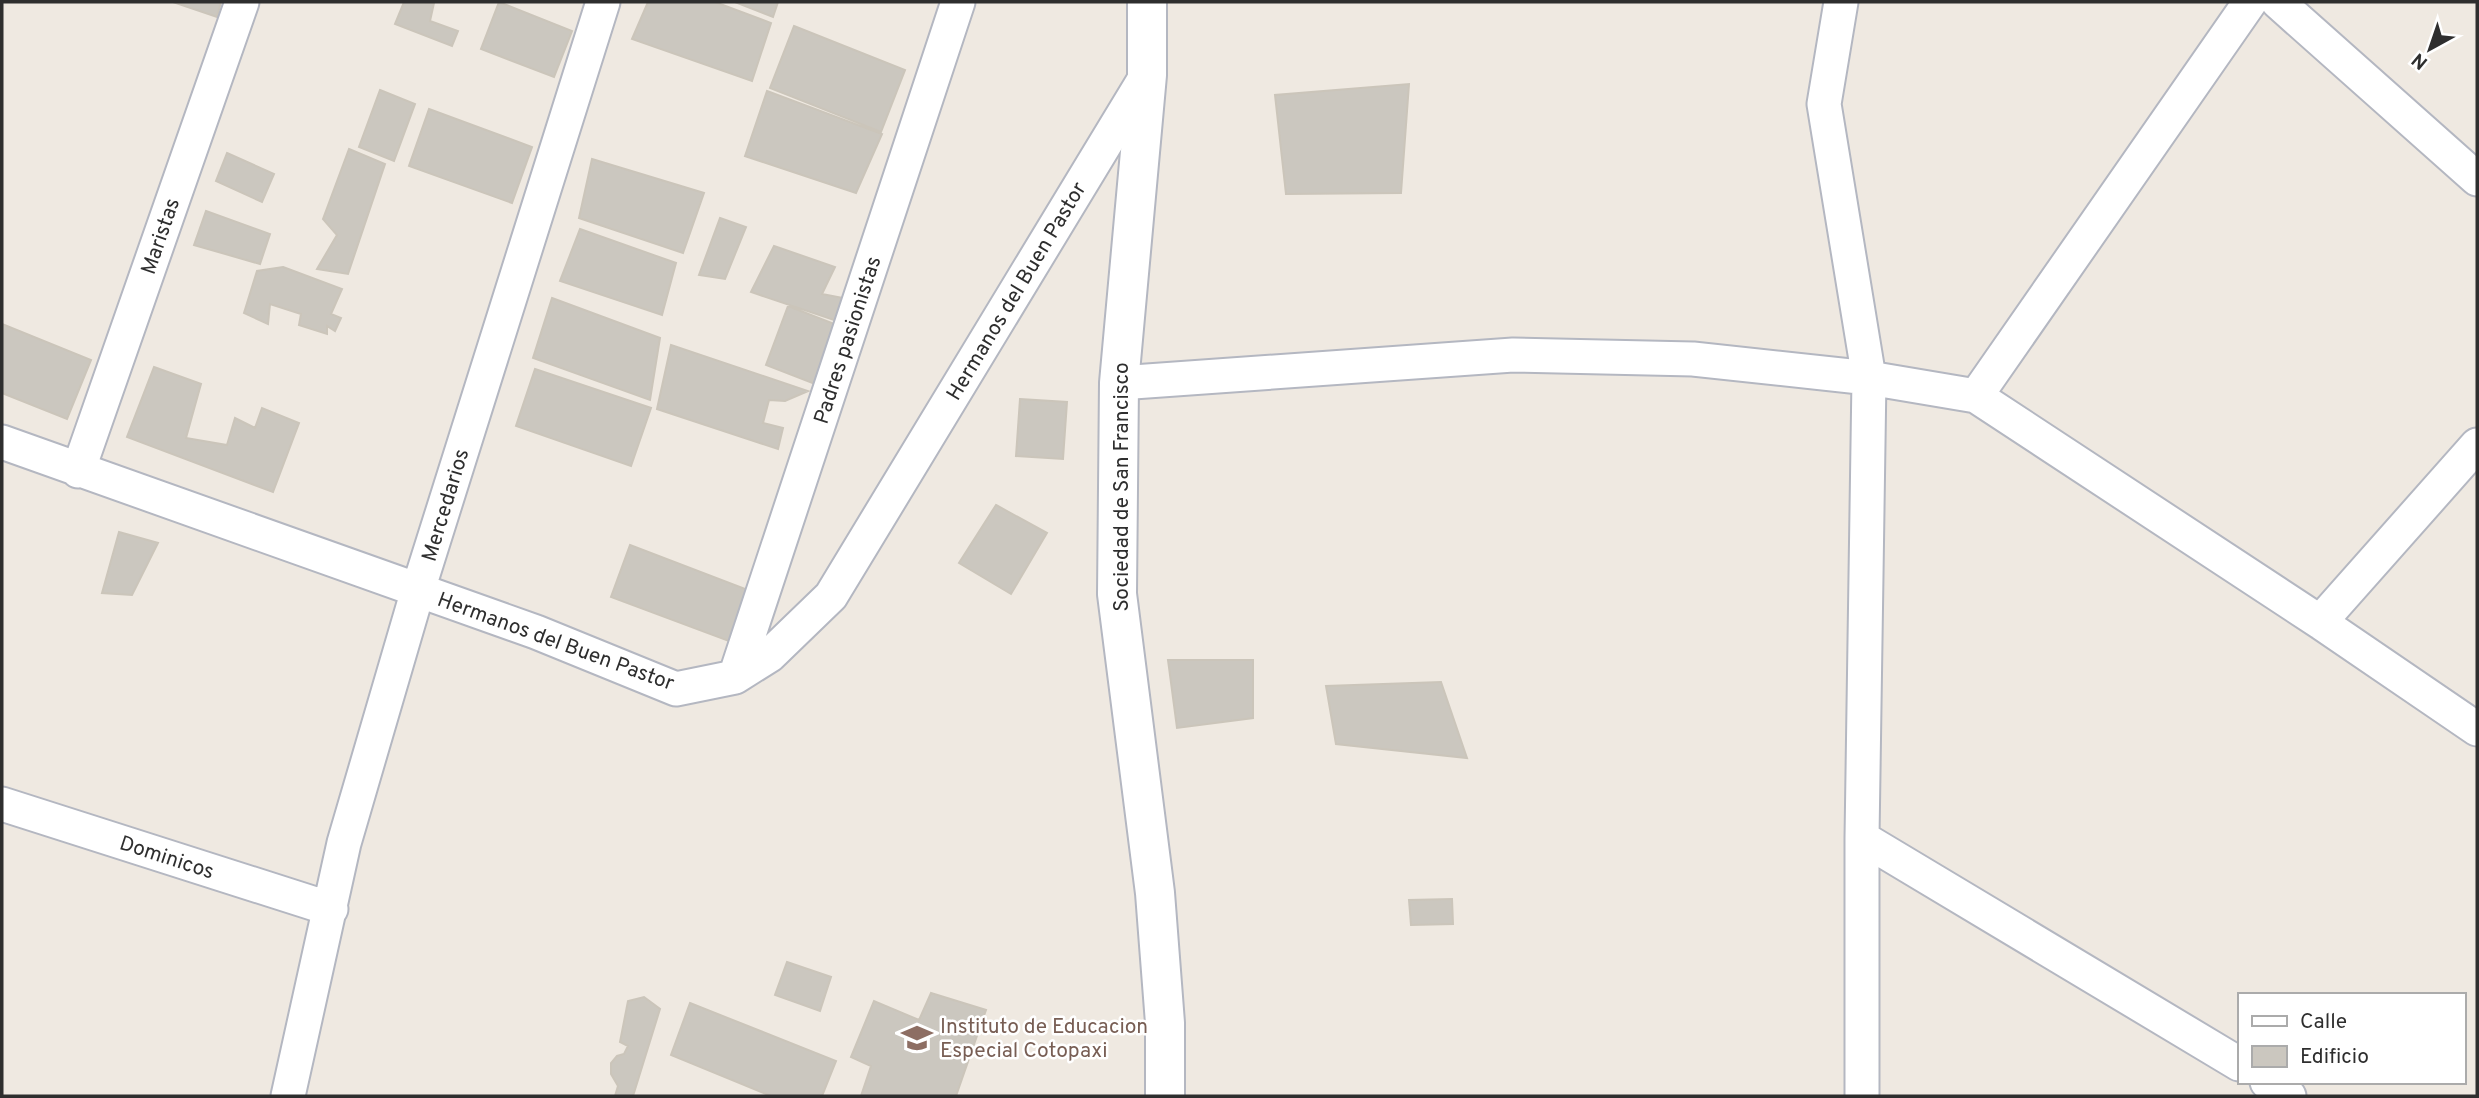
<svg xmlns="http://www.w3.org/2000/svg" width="2479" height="1098" font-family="Overpass,sans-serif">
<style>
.building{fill:#cbc7bf;stroke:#cbc5ba;stroke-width:2}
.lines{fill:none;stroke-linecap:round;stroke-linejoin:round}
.street-casing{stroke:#b4b7c1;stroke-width:37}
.secondary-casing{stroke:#b4b7c1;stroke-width:42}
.street{stroke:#fff;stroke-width:33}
.secondary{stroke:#fff;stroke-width:38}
.labels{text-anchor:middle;stroke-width:5;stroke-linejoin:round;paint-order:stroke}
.street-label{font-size:21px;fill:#2e2e2e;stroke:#fff}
.education-label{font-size:21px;fill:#785e54;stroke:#fff;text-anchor:start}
</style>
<rect width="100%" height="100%" fill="#efe9e1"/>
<path class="building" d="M173 2H221L217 17Z
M404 2 434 3 430 21 458 31 452 46 395 24Z
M499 2 572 31 554 77 481 49Z
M648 2H715L771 23 752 81 632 39Z
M735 2H778L773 17Z
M794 26 905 70 881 132 770 88Z
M1409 84 1401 193 1286 194 1275 95Z
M380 90 415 104 394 161 359 147Z
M767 91 882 134 856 193 745 156Z
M429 109 532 147 512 203 409 166Z
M349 149 385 164 348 274 317 269 337 235 323 219Z
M227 153 274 174 262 202 216 181Z
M592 159 704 193 683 253 579 218Z
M206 211 270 234 260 264 194 245Z
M720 218 746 227 725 279 699 275Z
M580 229 676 263 662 315 560 281Z
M774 246 835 267 822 294 843 298 837 321 751 292Z
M283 267 342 289 331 314 341 318 335 331 327 326V334L299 325 301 314 270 304 268 324 244 313 257 271Z
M552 298 660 338 650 400 533 358Z
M788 306 837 325 815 384 766 365Z
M2 324 91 360 67 419 2 393Z
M671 345 808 391 785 401 769 400 763 423 783 428 778 449 657 409Z
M154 367 201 384 186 438 227 445 235 418 255 428 262 408 299 423 273 492 127 437Z
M535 369 651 408 631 466 516 426Z
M1020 399 1067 402 1063 459 1016 456Z
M996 505 1047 533 1011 594 959 563Z
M119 532 158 543 132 595 102 593Z
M630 545 748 590 729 641 611 597Z
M1168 660H1253V718L1177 728Z
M1441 682 1467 758 1336 744 1326 686Z
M1452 899 1453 924 1411 925 1409 900Z
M787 962 831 977 820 1011 775 995Z
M931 993 986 1010 956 1096H861L871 1066 851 1057 874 1001 919 1020Z
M644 997 660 1009 633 1096H615L618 1086 611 1074V1063L617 1056 624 1054 628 1046 620 1042 628 1001Z
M690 1003 836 1061 822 1096H771L671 1055Z"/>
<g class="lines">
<defs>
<path id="street" d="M1841 2 1824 104 1869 378 1862 838V1096
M2278 2 2477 179
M1119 383 1513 355 1693 359 1869 378 1976 396 2320 622 2477 729
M1976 396 2250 2
M2 442 536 632 676 689 735 677 770 655 831 596 1147 75
M78 471 242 2
M2320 622 2477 445
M735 677 958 2
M2 804 331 909
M1862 838 2239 1064
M2267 1082 2289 1096
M288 1096 344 843 418 590 603 2"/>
<path id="secondary" d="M1147 2V75L1119 383 1117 594 1155 893 1165 1023V1096"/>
</defs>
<use href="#street" class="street-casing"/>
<use href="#secondary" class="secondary-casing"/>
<use href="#street" class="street"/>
<use href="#secondary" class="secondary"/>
</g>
<defs>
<symbol id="school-bare" viewBox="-9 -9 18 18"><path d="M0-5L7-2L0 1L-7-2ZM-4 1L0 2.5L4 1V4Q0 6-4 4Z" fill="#8d6e63" stroke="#fff" stroke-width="2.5" paint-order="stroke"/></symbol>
</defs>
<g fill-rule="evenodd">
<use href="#school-bare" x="895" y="1016" width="44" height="44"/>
</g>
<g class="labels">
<g class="street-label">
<text transform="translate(160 236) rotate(-71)" y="7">Maristas</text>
<text transform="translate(1016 291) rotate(-59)" y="7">Hermanos del Buen Pastor</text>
<text transform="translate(847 340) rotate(-72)" y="7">Padres pasionistas</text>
<text transform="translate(1121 487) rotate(-90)" y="7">Sociedad de San Francisco</text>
<text transform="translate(445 505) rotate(-73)" y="7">Mercedarios</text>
<text transform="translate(556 641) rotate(20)" y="7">Hermanos del Buen Pastor</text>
<text transform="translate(167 857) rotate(18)" y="7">Dominicos</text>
</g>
<g class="education-label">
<text x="940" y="1033">Instituto de Educacion<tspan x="940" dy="24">Especial Cotopaxi</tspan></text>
</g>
</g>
<rect width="2479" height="1098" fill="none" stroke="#2e2e2e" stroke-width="7"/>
<rect x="2238" y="993" width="228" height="91" fill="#ffffff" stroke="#ababab" stroke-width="2"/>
<rect x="2252" y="1016" width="35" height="10" fill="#ffffff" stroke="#ababab" stroke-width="2"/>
<text x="2300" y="1028" font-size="21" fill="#2e2e2e">Calle</text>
<rect x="2252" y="1046" width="35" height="21" fill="#cbc7bf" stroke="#ababab" stroke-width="2"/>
<text x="2300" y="1063" font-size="21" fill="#2e2e2e">Edificio</text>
<g transform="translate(2430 49) rotate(220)" stroke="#ffffff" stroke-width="5" paint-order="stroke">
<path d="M0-5L12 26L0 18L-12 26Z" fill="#2e2e2e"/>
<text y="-10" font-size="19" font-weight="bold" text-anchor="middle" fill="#2e2e2e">N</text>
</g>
</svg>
